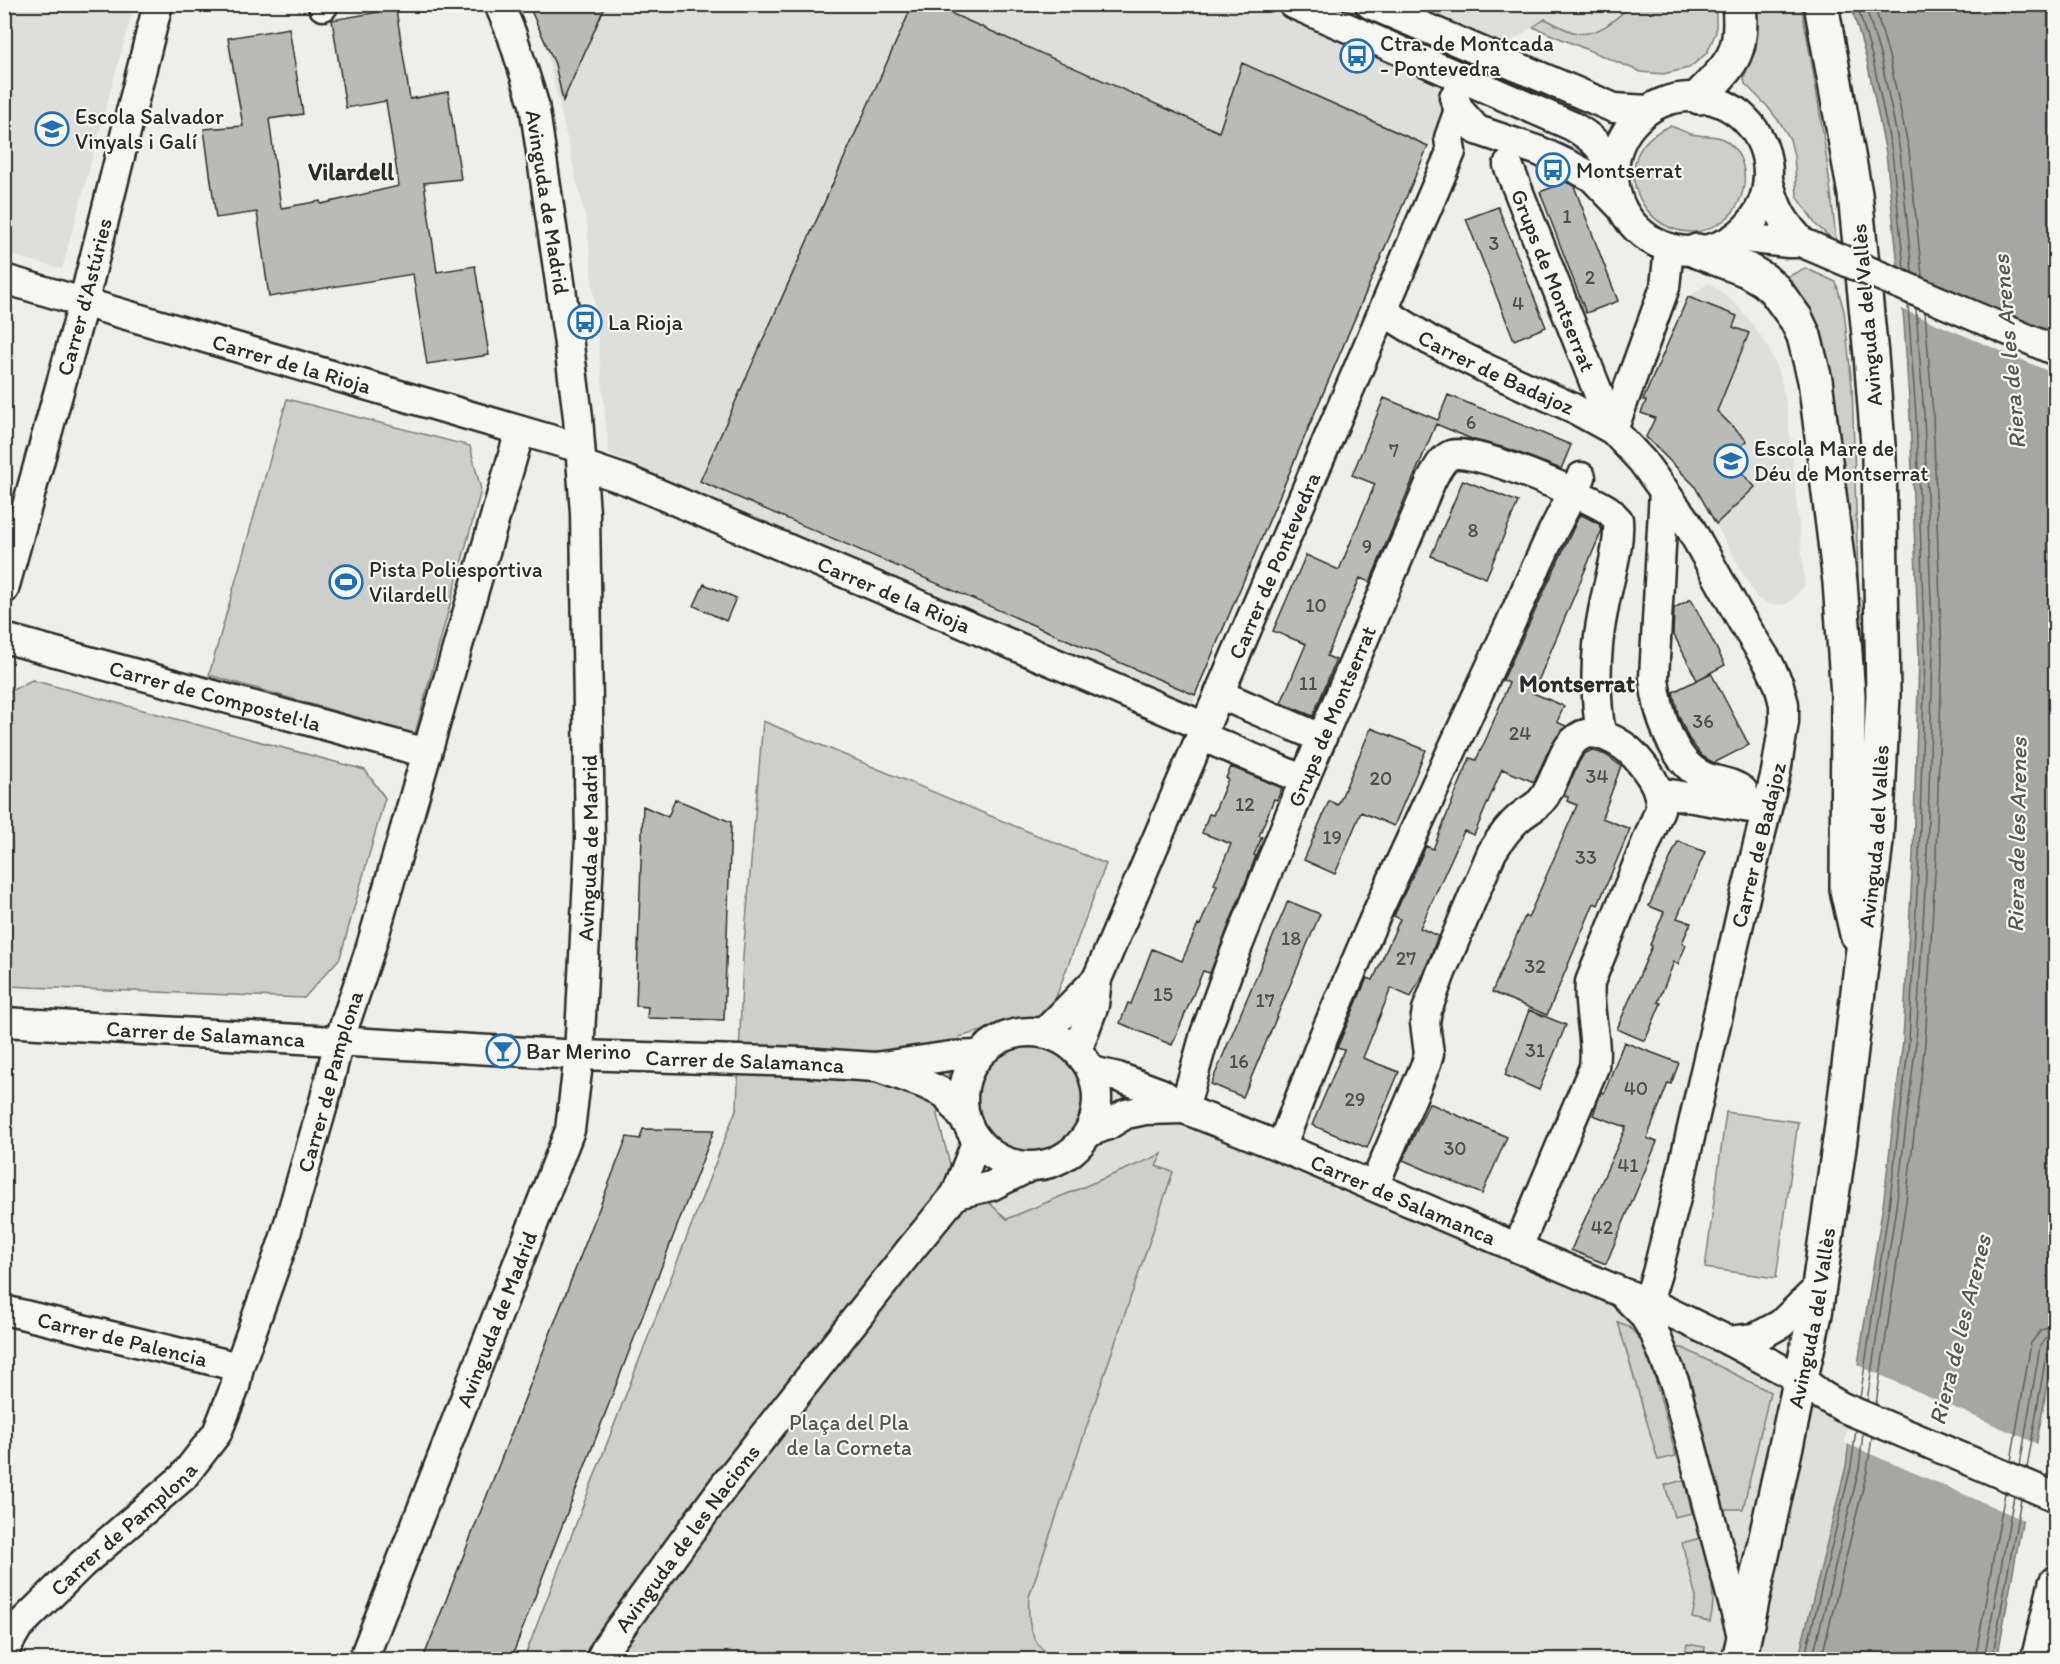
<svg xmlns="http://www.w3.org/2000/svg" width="2060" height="1664" font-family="Itim,sans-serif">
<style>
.built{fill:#dededb}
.green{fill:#cececa;stroke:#7c7c7a;stroke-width:1.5}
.water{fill:#a6a6a3;stroke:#757573;stroke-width:1.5}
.pier{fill:#eeeeea}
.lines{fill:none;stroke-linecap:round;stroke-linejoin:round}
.shore{stroke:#5c5c5b;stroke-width:1.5}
.building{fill:#babab7;stroke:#2b2b2b;stroke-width:1.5}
.minor-casing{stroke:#2b2b2b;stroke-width:33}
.major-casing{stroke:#2b2b2b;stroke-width:38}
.minor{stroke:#f6f6f2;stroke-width:28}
.major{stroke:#f6f6f2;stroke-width:33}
.minor-bridge-casing{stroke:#2b2b2b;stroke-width:33;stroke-linecap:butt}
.minor-bridge{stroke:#f6f6f2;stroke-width:28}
.labels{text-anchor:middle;stroke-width:4.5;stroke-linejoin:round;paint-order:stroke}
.number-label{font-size:20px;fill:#4f4f4e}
.poi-label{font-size:22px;fill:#2b2b2b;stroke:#f6f6f2;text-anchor:start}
.street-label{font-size:22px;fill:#2b2b2b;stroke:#f6f6f2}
.park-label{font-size:22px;fill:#545453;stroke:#f6f6f2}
.neighbourhood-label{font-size:24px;font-weight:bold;fill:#2b2b2b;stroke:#f6f6f2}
.water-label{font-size:24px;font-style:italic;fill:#565655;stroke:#f6f6f2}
</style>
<rect width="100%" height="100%" fill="#eeeeea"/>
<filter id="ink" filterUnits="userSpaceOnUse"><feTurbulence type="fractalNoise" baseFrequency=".0167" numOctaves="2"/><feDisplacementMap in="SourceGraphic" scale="12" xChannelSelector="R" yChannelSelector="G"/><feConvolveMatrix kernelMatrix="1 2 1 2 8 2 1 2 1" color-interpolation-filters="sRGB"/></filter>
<g filter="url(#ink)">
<path class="built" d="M4 5H134L62 269 5 253Z
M528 5H1631L1618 17 1596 32 1575 33 1545 19 1484 58 1437 127 1193 704 609 454 587 225 545 43Z
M1709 283 1731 299 1747 317 1767 345 1780 376 1787 408 1805 585 1793 599 1786 604 1778 605 1768 604 1757 598 1694 485 1646 437 1655 418 1641 413 1646 401 1643 400 1688 297Z
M962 1083 1121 1093 1600 1284 1950 1453 1932 1659 591 1660 984 1161 959 1109Z"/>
<path class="green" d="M1631 5H1716V32L1707 53 1689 68 1663 74 1641 72 1533 27 1545 19C1554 23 1566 31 1577 33 1599 36 1616 19 1631 5Z
M1749 5H1801C1816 83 1829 162 1836 242L1816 225 1797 196 1794 156 1790 139 1781 124 1767 106 1745 84 1744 79 1747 68 1756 50V44L1750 40Z
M1670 126C1677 128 1684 132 1692 134 1701 137 1714 134 1723 139 1753 156 1750 202 1723 221 1658 266 1590 159 1670 126Z
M1805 268 1836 282 1844 311 1852 386 1859 605 1842 460 1825 352 1820 333 1785 278Z
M287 399 470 446 481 490 415 734 209 675Z
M32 680 365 770 385 798 340 958 304 998 5 986V711L10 691Z
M763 721 1106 864 1050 1013 959 1037 937 1115 951 1168 1007 1219 1162 1154 1156 1166 1173 1172 1029 1597C1027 1624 1031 1643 1053 1659L542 1660 526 1653 737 1107 743 956Z
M974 1100a54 54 0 1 1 108 0a54 54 0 1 1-108 0Z
M1726 1112 1798 1122 1776 1278 1705 1268Z
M1618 1322 1628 1326 1646 1345 1676 1456 1658 1460Z
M1676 1348H1683L1770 1392 1743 1509H1721Z
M1684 1480 1692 1513 1674 1517 1665 1485Z
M1700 1538C1708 1567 1718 1593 1710 1622L1692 1618 1696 1597 1682 1543Z
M1687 1644 1705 1647 1703 1659H1684Z"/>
<path class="water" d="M1851 5H2050L2056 49 2055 1331 2044 1403 1997 1659 1798 1660 1846 1466 1859 1358 1884 1198 1903 1040 1913 855 1919 657 1910 416 1904 322 1886 153 1867 61Z"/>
<path class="pier" d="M1895 266 2055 333V374L1899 308Z
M1855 1364 2040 1445 2026 1521 1845 1443Z"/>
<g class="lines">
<path class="shore" d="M1857 4 1873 60 1892 152 1904 269
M1865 4 1881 58 1900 151 1912 272
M1874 4 1889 56 1909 150 1922 276
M1860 1398 1890 1199 1909 1041 1919 855 1925 656 1916 416 1908 305
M1867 1401 1897 1200 1916 1042 1927 856 1933 656 1924 415 1916 308
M1876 1404 1906 1201 1925 1043 1936 856 1942 656 1933 415 1925 312
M2011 1461 2031 1343 2041 1330 2056 1326
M2020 1465 2040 1346 2046 1338 2056 1335
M2027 1468 2047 1349 2050 1344 2056 1343
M1804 1660 1851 1467 1856 1430
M1812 1660 1859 1469 1863 1433
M1821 1660 1867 1471 1872 1437
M1975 1660 2005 1493
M1984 1660 2014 1496
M1992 1660 2021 1499"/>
</g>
<path class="building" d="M528 4H606L563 101 555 64Z
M913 4H930L1219 132 1242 63 1428 146 1195 695 700 481Z
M396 9 410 99 448 92 461 179 424 183 437 272 475 266 489 355 427 364 413 274 269 297 257 212 216 218 204 129 243 126 228 38 289 28 303 114 269 119 281 208 320 201 321 204 399 186 386 101 346 108 332 20Z
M1566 182 1574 186 1618 301 1586 313 1540 192Z
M1498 207 1546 327 1514 340 1466 219Z
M1688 297 1737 316 1733 327 1749 333 1717 411 1747 441 1728 458 1755 487 1716 524 1694 485 1646 437 1655 418 1641 413 1646 401 1643 400Z
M1448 395 1571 445 1561 469 1509 449 1474 440 1436 424 1370 582 1360 578 1350 601 1327 656 1336 660 1313 716 1281 703 1306 644 1273 631 1306 555 1339 570 1375 484 1352 475 1384 398 1438 420Z
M1463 480 1518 502 1486 578 1431 556Z
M1580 514 1599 524 1602 530 1533 693 1564 706 1557 722 1566 726 1551 745 1534 782 1502 769 1474 835 1464 831 1420 928 1438 936 1428 962 1411 997 1391 988 1363 1058 1399 1072 1367 1148 1312 1125 1344 1050 1337 1048 1367 978 1373 980 1400 919 1394 916 1426 846 1433 849 1470 758 1476 760 1487 737 1509 683 1503 680Z
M704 584 736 598 726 621 694 606Z
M1691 599 1725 665 1697 680 1673 633 1674 608Z
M1711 673 1749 745 1714 763 1702 756 1689 739 1678 714 1673 692Z
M1371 728 1426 750 1394 826 1361 812 1335 874 1304 860 1329 801 1338 805Z
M1592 750 1606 755 1621 766 1602 818 1630 829 1598 905 1594 903 1547 1015 1492 992 1525 916 1528 918 1577 805 1567 801 1568 797 1564 795 1579 762 1584 754Z
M1231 767 1282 788 1277 800 1274 799 1259 836 1262 837 1254 855 1256 856 1210 973 1203 971 1172 1045 1120 1023 1128 1003 1131 1004 1152 949 1182 961 1198 924 1200 925 1217 885 1214 884 1231 844 1202 833 1209 814 1213 815 1228 779 1226 778Z
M675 799 731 822 724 1020 647 1018 648 1007 636 1006 643 806 668 817Z
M1678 841 1705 852 1677 918 1691 923 1682 943 1686 945 1678 964 1674 962 1658 1002 1661 1003 1645 1041 1617 1029 1652 946 1650 945 1664 912 1649 906Z
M1288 901 1320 914 1243 1097 1211 1084Z
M1529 1010 1566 1025 1539 1090 1505 1075Z
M1624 1042 1679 1063 1671 1084 1668 1083 1647 1138 1657 1142 1606 1264 1571 1250 1626 1127 1593 1115 1601 1092 1604 1093Z
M1429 1103 1507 1137 1482 1194 1403 1160Z
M643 1129 714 1130 511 1659H423L627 1137 640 1139Z"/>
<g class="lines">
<defs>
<g id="minor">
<path d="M1293 4 1572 126C1593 138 1600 146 1613 166"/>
<path d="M1370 4 1614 108 1648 110"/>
<path d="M323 6V4"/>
<circle cx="1691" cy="174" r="77"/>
<path d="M1454 97 1459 110 1477 130 1539 151 1571 166 1592 177 1619 205"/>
<path id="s1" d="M1508 165 1613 430"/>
<path d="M1768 180C1776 209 1782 221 1803 243"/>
<path d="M1736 237 1788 243H1803"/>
<path id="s2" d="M4 279 580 448"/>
<path id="s3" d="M1383 311 1429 340 1487 369 1571 407 1613 430 1642 461 1688 524 1742 621 1769 664 1779 685 1784 704V722L1776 772 1745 897 1676 1198 1657 1273 1648 1302"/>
<path d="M1613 430 1665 287 1669 248"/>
<path id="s4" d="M582 465 629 481 1205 727"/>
<path d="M1664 490 1654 678C1657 710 1671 761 1703 776 1717 782 1732 782 1743 791L1745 807"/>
<path id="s5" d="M4 589 83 304 158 4"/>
<path id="s6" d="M4 638 427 753"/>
<path d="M1219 694 1321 738"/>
<path d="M1201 736 1304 780"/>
<path d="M1658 792 1762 810"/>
<path id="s7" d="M4 1022 579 1055 801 1062 875 1067 951 1056 979 1055"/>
<circle cx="1030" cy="1099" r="67"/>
<path d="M1044 1033 1097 979"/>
<path id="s8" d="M1077 1051 1094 1005 1097 979 1451 152 1449 138 1459 110"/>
<path d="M877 1067 922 1083 946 1094 967 1123"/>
<path id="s9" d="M1092 1071 1118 1077 1161 1093 1184 1109 1281 1147 1621 1292 1648 1302 1729 1341 1800 1379 1823 1396 1842 1407 2056 1497"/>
<path id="s10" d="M1184 1109 1205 1034 1229 968 1304 780 1431 481C1436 472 1441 459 1451 455 1470 446 1588 496 1608 510 1611 512 1614 516 1618 520 1620 548 1609 578 1604 606 1595 649 1594 691 1601 734"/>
<path d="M1089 1132 1108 1125 1126 1114 1145 1110 1184 1109"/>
<path d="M1281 1147 1324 1036 1376 915 1553 531 1581 477"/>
<path d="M1374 1186 1426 1064 1429 1054 1425 1023 1427 1010 1442 970 1492 852C1500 839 1508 827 1520 817 1527 811 1536 807 1542 800 1561 778 1563 720 1605 736 1617 741 1627 747 1635 756 1648 771 1662 789 1660 809L1590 982C1587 1011 1598 1038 1594 1067L1518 1247"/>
<path d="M956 1194 991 1186 1029 1167"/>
<path d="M1625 1296 1643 1314 1655 1334 1675 1384 1743 1640"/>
<path id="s11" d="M4 1310 239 1367"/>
<path d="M1729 1341 1755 1338 1781 1324 1819 1287"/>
<path id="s12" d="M4 1651 18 1627 82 1564 183 1477 217 1433 235 1387 239 1367 284 1240 325 1098 339 1041 370 950 520 431"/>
<path id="s13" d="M363 1660 570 1130 579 1055 590 839 585 513 578 417 568 337 534 104 512 35 499 4"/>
<path id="s14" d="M600 1660 607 1646 724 1486 910 1250 956 1194 977 1140"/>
</g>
<g id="major">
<path d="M1699 97C1732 63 1744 54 1739 4"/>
<path d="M1697 251 1747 270 1764 280 1775 290 1796 319 1804 336 1815 380 1840 582 1848 696 1847 890 1857 934"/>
<path id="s15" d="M1739 1660 1815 1314 1841 1133 1876 841 1883 696 1879 458 1871 355 1855 194 1821 4"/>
<path d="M2038 1660 2056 1583"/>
</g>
</defs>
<use href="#minor" class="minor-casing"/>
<use href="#major" class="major-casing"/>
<use href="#minor" class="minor"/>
<use href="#major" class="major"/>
<defs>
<path id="minor-bridge" d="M1803 243 2056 351"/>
</defs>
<use href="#minor-bridge" class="minor-bridge-casing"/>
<use href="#minor-bridge" class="minor-bridge"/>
</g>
</g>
<defs>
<symbol id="bus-ring" viewBox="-11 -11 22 22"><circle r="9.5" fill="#f6f6f2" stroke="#1f6fb2" stroke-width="1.5"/><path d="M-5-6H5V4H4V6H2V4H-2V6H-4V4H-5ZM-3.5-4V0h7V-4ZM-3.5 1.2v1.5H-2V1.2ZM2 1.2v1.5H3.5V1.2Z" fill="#1f6fb2"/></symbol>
<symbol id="school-ring" viewBox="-11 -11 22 22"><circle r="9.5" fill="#f6f6f2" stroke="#1f6fb2" stroke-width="1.5"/><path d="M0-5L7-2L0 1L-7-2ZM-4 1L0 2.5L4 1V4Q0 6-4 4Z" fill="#1f6fb2"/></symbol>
<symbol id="stadium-ring" viewBox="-11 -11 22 22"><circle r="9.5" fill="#f6f6f2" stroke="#1f6fb2" stroke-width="1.5"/><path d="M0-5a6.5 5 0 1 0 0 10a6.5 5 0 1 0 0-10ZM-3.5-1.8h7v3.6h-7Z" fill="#1f6fb2"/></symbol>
<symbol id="bar-ring" viewBox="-11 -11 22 22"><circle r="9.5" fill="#f6f6f2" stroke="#1f6fb2" stroke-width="1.5"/><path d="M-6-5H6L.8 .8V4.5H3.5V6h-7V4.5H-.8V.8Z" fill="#1f6fb2"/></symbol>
</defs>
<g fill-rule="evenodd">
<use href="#bus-ring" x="1338" y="37" width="38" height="38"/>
<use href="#school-ring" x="33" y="110" width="38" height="38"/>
<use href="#bus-ring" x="1534" y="151" width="38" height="38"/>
<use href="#bus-ring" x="566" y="303" width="38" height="38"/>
<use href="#school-ring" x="1712" y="442" width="38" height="38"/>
<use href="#stadium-ring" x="327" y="563" width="38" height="38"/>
<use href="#bar-ring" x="484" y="1032" width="38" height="38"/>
</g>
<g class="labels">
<g class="number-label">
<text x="1567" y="223">1</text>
<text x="1494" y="250">3</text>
<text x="1590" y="284">2</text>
<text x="1518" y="310">4</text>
<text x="1471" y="429">6</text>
<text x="1394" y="457">7</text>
<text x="1473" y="537">8</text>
<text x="1367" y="553">9</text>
<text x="1316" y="612">10</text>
<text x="1308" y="690">11</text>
<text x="1703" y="728">36</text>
<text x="1520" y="740">24</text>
<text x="1597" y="783">34</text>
<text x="1381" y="785">20</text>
<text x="1245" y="811">12</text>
<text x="1332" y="844">19</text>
<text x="1586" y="864">33</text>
<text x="1291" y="945">18</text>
<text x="1406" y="965">27</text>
<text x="1535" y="973">32</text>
<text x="1163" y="1001">15</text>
<text x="1265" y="1007">17</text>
<text x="1535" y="1057">31</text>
<text x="1239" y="1068">16</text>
<text x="1636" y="1095">40</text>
<text x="1355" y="1106">29</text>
<text x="1455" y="1155">30</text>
<text x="1628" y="1172">41</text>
<text x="1602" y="1234">42</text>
</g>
<g class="poi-label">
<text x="1380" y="51">Ctra. de Montcada<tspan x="1380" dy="25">- Pontevedra</tspan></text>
<text x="75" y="124">Escola Salvador<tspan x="75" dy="25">Vinyals i Galí</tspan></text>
<text x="1576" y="178">Montserrat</text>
<text x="608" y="330">La Rioja</text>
<text x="1754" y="456">Escola Mare de<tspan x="1754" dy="25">Déu de Montserrat</tspan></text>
<text x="369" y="577">Pista Poliesportiva<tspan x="369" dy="25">Vilardell</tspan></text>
<text x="526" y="1059">Bar Merino</text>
</g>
<g class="street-label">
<text transform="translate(548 202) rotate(81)" y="8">Avinguda de Madrid</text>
<text dy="8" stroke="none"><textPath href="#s1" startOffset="124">Grups de Montserrat</textPath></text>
<text dy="8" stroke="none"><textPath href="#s5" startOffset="303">Carrer d'Astúries</textPath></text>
<text transform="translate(1866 315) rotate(-95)" y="8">Avinguda del Vallès</text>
<text dy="8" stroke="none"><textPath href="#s2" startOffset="300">Carrer de la Rioja</textPath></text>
<text dy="8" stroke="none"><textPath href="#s3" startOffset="129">Carrer de Badajoz</textPath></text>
<text dy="8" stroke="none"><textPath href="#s8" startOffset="525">Carrer de Pontevedra</textPath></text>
<text dy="8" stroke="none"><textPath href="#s4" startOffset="338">Carrer de la Rioja</textPath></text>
<text dy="8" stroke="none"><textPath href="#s6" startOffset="219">Carrer de Compostel·la</textPath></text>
<text dy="8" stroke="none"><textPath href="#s10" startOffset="420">Grups de Montserrat</textPath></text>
<text dy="8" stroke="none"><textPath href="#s15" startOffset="836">Avinguda del Vallès</textPath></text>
<text transform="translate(1758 845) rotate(-76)" y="8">Carrer de Badajoz</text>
<text dy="8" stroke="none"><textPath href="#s13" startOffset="852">Avinguda de Madrid</textPath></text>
<text dy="8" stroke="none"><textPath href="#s7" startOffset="202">Carrer de Salamanca</textPath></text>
<text dy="8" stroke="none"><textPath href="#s7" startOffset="742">Carrer de Salamanca</textPath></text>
<text dy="8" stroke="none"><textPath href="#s12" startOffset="676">Carrer de Pamplona</textPath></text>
<text dy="8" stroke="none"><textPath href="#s9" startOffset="338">Carrer de Salamanca</textPath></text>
<text dy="8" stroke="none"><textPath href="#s15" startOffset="350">Avinguda del Vallès</textPath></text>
<text dy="8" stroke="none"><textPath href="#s13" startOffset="366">Avinguda de Madrid</textPath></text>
<text dy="8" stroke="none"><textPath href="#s11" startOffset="122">Carrer de Palencia</textPath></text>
<text dy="8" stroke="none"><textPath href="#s12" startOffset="172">Carrer de Pamplona</textPath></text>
<text dy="8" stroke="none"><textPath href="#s14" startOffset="150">Avinguda de les Nacions</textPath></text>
</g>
<g class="park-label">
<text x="849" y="1430">Plaça del Pla<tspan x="849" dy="25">de la Corneta</tspan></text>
</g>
<g class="neighbourhood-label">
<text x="351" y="180">Vilardell</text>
<text x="1577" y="692">Montserrat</text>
</g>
<g class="water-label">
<text transform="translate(2009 352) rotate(-95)" y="8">Riera de les Arenes</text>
<text transform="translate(2017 835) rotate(-89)" y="8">Riera de les Arenes</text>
<text transform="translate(1960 1330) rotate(-76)" y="8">Riera de les Arenes</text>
</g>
</g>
<rect width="2060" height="1664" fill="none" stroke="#f6f6f2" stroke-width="24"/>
<rect x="12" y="12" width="2036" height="1640" fill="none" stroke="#2b2b2b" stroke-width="2" filter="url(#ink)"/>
</svg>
